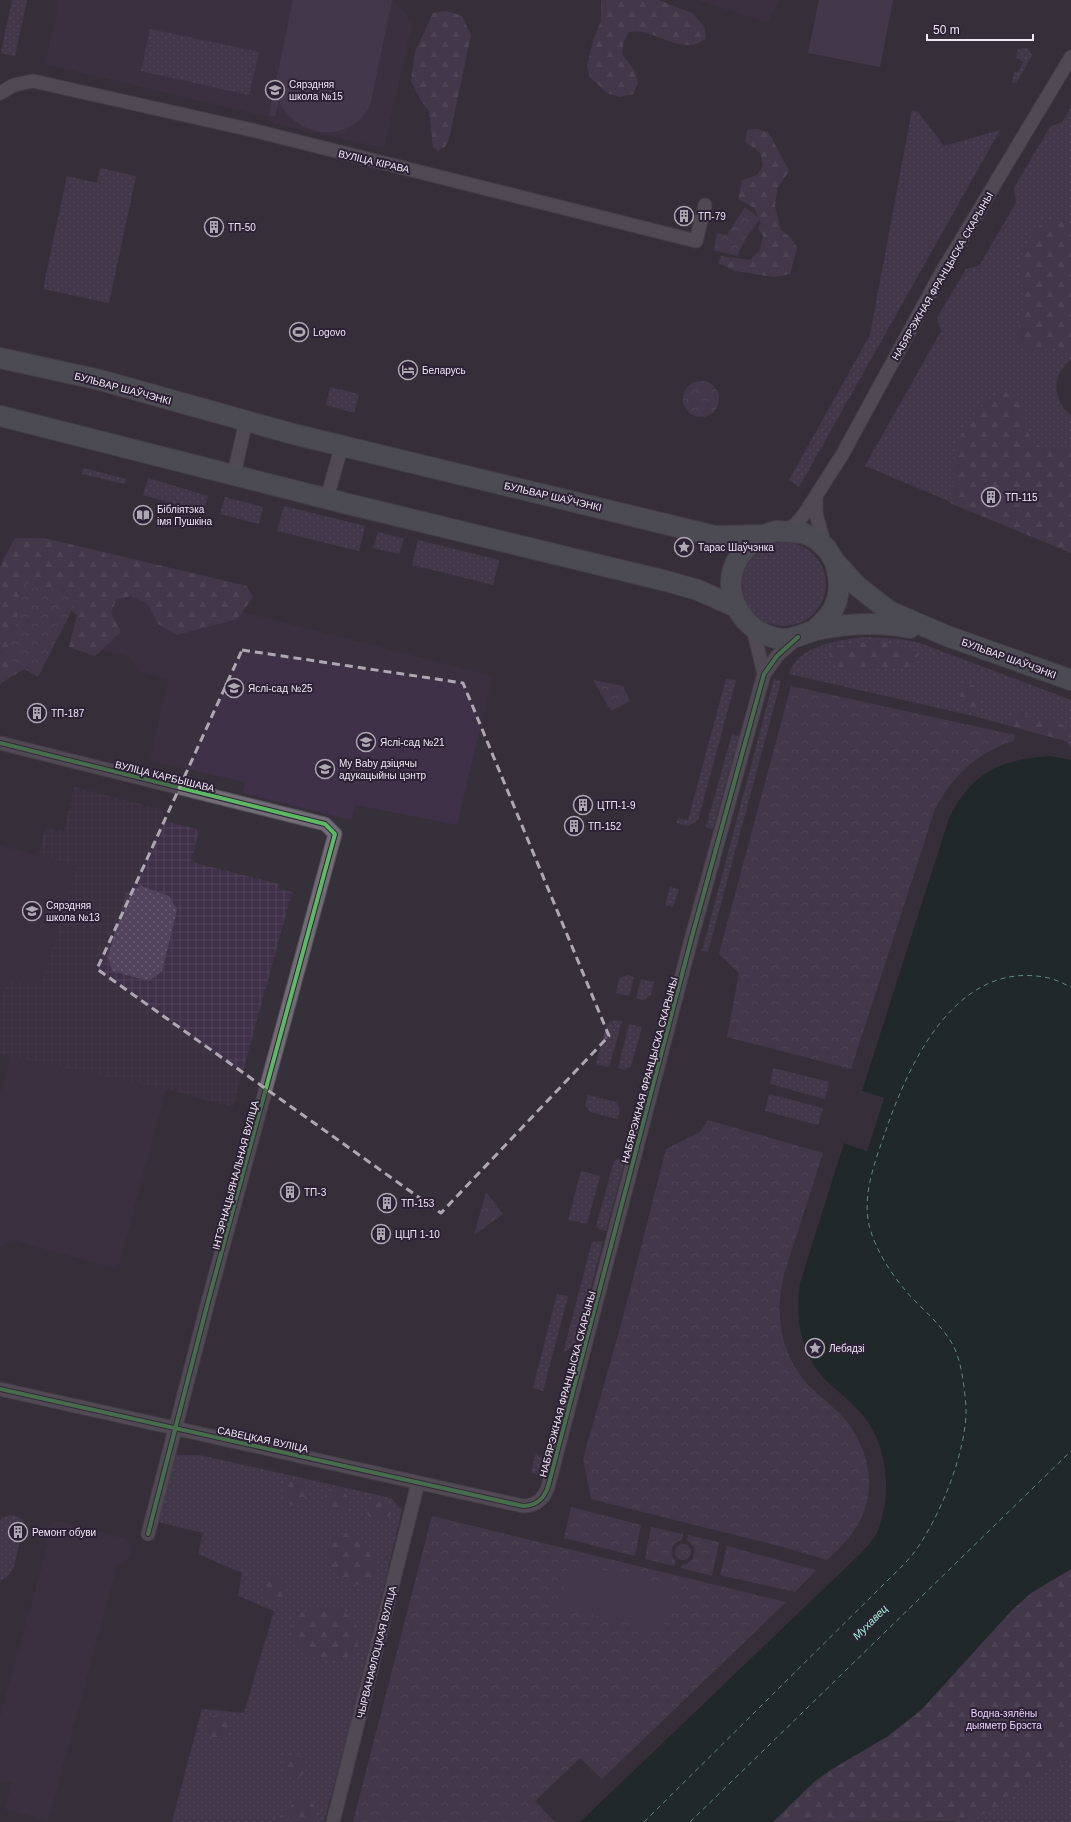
<svg xmlns="http://www.w3.org/2000/svg" width="1071" height="1822" font-family="Arial,sans-serif">
<style>
.built{fill:#3e3148}
.industrial{fill:url(#industrial-grid)}
.grass{fill:url(#grass-dots)}
.forest{fill:url(#forest-firs)}
.park{fill:url(#park-crowns)}
.pitch{fill:#52445c}
.water{fill:#052018}
.pier{fill:#36303b}
.lines{fill:none;stroke-linecap:round;stroke-linejoin:round}
.ferry{stroke:#97f2cf;stroke-width:1;stroke-dasharray:5 4;stroke-linecap:butt}
.minor-casing{stroke:#544f58;stroke-width:15}
.primary-casing{stroke:#544f58;stroke-width:22}
.minor{stroke:#726c76;stroke-width:13}
.primary{stroke:#676d72;stroke-width:20}
.cycleway-casing{stroke:#2d2235;stroke-width:6}
.cycleway{stroke:#5cba63;stroke-width:4}
.marked{fill:none;stroke:#aea8b3;stroke-width:3;stroke-dasharray:8 5;stroke-linejoin:round}
.labels{text-anchor:middle;stroke-width:4;stroke-linejoin:round;paint-order:stroke}
.poi-label{font-size:10px;fill:#efe8f4;stroke:#2d2235;text-anchor:start}
.street-label{font-size:10px;fill:#efe8f4;stroke:#2d2235}
.park-label{font-size:10px;fill:#e7d0f9;stroke:#2d2235}
.water-label{font-size:11px;font-style:italic;fill:#97f2cf;stroke:#2d2235}
</style>
<defs>
<pattern id="industrial-grid" width="8" height="8" patternUnits="userSpaceOnUse"><rect width="8" height="8" fill="#3e3148"/><path d="M0 4h8M4 0v8" fill="none" stroke="#51455a"/></pattern>
<pattern id="grass-dots" width="8" height="8" patternUnits="userSpaceOnUse"><rect width="8" height="8" fill="#52445c"/><path d="M2 2h.1M6 6h.1" fill="none" stroke="#6b5f74" stroke-width="1.8" stroke-linecap="round"/></pattern>
<pattern id="forest-firs" width="22" height="20" patternUnits="userSpaceOnUse"><rect width="22" height="20" fill="#52445c"/><path d="M5 1l3.5 6h-7zM16 11l3.5 6h-7z" fill="#6b5f74"/></pattern>
<pattern id="park-crowns" width="20" height="18" patternUnits="userSpaceOnUse"><rect width="20" height="18" fill="#52445c"/><path d="M2 6a3 3 0 1 1 6 0M12 15a3 3 0 1 1 6 0" fill="none" stroke="#6b5f74"/></pattern>
</defs>
<rect width="100%" height="100%" fill="#36303b"/>
<path class="built" d="M59 0H395L394 2 413 21 384 148 275 124 267 117 45 64Z
M697 0H779L767 22Z
M102 578 255 615 493 676 457 825 356 805 351 820 243 793 245 782 150 761 168 679 139 671 130 657 86 646Z
M0 845 78 866 41 987 0 1008Z
M11 1056 166 1089 118 1269 13 1240 0 1246V1091H2Z
M60 1521 123 1538 128 1541 132 1549 127 1560 122 1564 117 1565 48 1821 5 1809 12 1783 0 1780V1717L48 1545 43 1536 44 1530 51 1523Z"/>
<path class="industrial" d="M74 787 163 810V820L199 830 191 862 279 884V889L292 892 233 1107 166 1089 0 1054V1008L7 980 41 986 78 866 38 855 46 828 64 831Z"/>
<path class="grass" d="M12 0H27L15 56 1 53Z
M150 29 259 52 249 95 141 71Z
M1027 48 1032 55 1017 82 1012 83 1014 72H1018L1023 62 1016 57 1018 49Z
M1071 107V360C1050 377 1053 399 1071 416V552L865 466 941 331 937 318 966 269 979 266 1016 203 1014 188 1050 127 1062 122Z
M912 110 918 112 944 146 1000 130 799 487 789 480 870 335Z
M100 168 136 176 109 303 43 289 67 176 97 183Z
M330 387 359 394 354 413 326 405Z
M83 468 126 479 125 484 82 474Z
M148 478 208 496 203 512 143 495Z
M225 497 263 507 259 524 220 514Z
M284 506 365 526 359 551 277 531Z
M378 532 404 539 399 554 373 548Z
M418 540 499 560 493 585 412 565Z
M742 584a42 42 0 1 1 84 0a42 42 0 1 1-84 0Z
M865 637 901 639 920 643 1071 700V748L1066 741 974 716 789 674C797 645 840 640 865 637Z
M726 679 736 680 698 820 688 826 676 823 678 818 688 820Z
M774 679 781 681 708 952 702 951Z
M732 734 739 736 713 829 706 827Z
M141 886 169 896 177 910 162 971 149 981 112 971 108 957 126 893Z
M670 887 679 889 673 907 665 905Z
M627 975 634 977 629 996 616 993 619 979Z
M641 979 654 982 651 995 643 1000 636 998Z
M615 1020 622 1021 609 1067 596 1064 607 1024Z
M629 1024 642 1027 631 1066 625 1070 618 1068Z
M773 1068 829 1082 825 1099 770 1084Z
M769 1094 823 1108 818 1125 765 1111Z
M588 1095 616 1102 620 1110 617 1119 590 1112 585 1105Z
M618 1159 625 1160 606 1231 599 1229 596 1226 614 1161Z
M581 1171 600 1176 587 1224 568 1220Z
M598 1241 603 1242 576 1343 563 1353 592 1242Z
M557 1294 568 1296 543 1391 533 1388Z
M536 1453 545 1460 541 1475 531 1473Z
M176 1455H199L391 1498 402 1510 361 1684 324 1822H172L202 1709 244 1713 274 1611 238 1596 242 1573 198 1554 203 1533 158 1522Z
M12 1515 18 1517 24 1521 14 1567 8 1576 0 1581V1520L3 1517Z
M1071 1757V1822H952L975 1817 1008 1797 1024 1784Z"/>
<path class="forest" d="M601 0H658L692 13 704 26 706 39C702 41 696 45 691 45 669 47 651 28 629 32L624 41 622 54 635 71 638 83 633 94 619 97 607 93 590 77 587 66 593 41 601 21Z
M446 11 462 16 471 35 449 139 445 147 438 151 433 147 429 111 420 99 411 81 415 52 433 13Z
M758 129 769 133 789 171 777 189 775 207 781 230 792 239 797 248 790 274 774 277 735 271 718 263 721 256 750 260 760 250 763 236 758 228 761 224 754 208 738 199 742 180 757 175 763 166 760 152 745 142 747 130Z
M1056 219 1066 222 1071 228V352C1062 353 1056 348 1047 349 1040 350 1034 355 1026 351 1009 340 1024 316 1025 302 1026 292 1020 285 1019 275 1017 259 1030 230 1045 222 1048 221 1053 220 1056 219Z
M1006 392C1011 394 1016 396 1019 400 1031 417 1020 447 1050 449 1057 450 1064 449 1071 446V553L950 503C956 485 952 468 956 450 960 430 984 394 1006 392Z
M15 538H44L247 586 253 597 237 619 177 635 158 624 148 604 130 596 116 600 111 613 121 632 95 656 69 647 77 615 66 606 31 665 1 683 0 686V566Z
M865 642C879 642 910 642 918 655L917 661 911 667 905 668 849 671C837 670 820 657 837 647 845 643 857 643 865 642Z
M964 682 973 685 979 697 981 704 977 710 970 711 962 706 959 689 961 683Z
M1014 713 1070 726 1071 741H1066L1014 727 1010 724 1008 718Z
M282 1493a12 12 0 1 1 24 0a12 12 0 1 1-24 0Z
M324 1501a12 12 0 1 1 24 0a12 12 0 1 1-24 0Z
M367 1510a12 12 0 1 1 24 0a12 12 0 1 1-24 0Z
M345 1533C392 1538 383 1613 338 1574 330 1567 326 1559 328 1547L339 1535Z
M1071 1569V1757L1024 1784 990 1811 975 1817 957 1821 773 1822 814 1782 832 1769 888 1736 921 1710 1012 1610 1031 1593Z
M262 1588a12 12 0 1 1 24 0a12 12 0 1 1-24 0Z
M319 1606C341 1606 365 1619 357 1645 355 1651 350 1657 343 1659 337 1661 331 1660 325 1659 285 1656 278 1614 319 1606Z
M206 1727a12 12 0 1 1 24 0a12 12 0 1 1-24 0Z
M282 1766a12 12 0 1 1 24 0a12 12 0 1 1-24 0Z
M299 1800C313 1799 320 1809 316 1822H274L293 1804Z"/>
<path class="park" d="M745 207 760 219 746 238 737 256 714 250 717 233 727 235Z
M683 399a18 18 0 1 1 36 0a18 18 0 1 1-36 0Z
M26 583 80 594 38 677 6 658Z
M593 680 623 686 630 701 611 711Z
M791 686 1015 735 1013 741C977 753 953 775 935 809L851 1069 727 1037 739 973 719 954Z
M708 1120 823 1153 784 1274C776 1309 778 1342 798 1372 809 1390 827 1400 841 1415 869 1445 879 1490 857 1526 849 1539 838 1550 827 1560L779 1546 591 1499 583 1459 624 1314 666 1149 700 1132Z
M486 1192 503 1214 474 1235Z
M571 1507 641 1525 635 1556 564 1538Z
M432 1516 786 1602 602 1779 580 1758 535 1801 555 1822H353Z
M651 1527 683 1534 682 1540C671 1542 668 1554 676 1562L674 1566 645 1559Z
M688 1535 719 1542 712 1576 681 1568 682 1565C692 1563 695 1557 694 1547L687 1540Z
M675 1552a8 8 0 1 1 16 0a8 8 0 1 1-16 0Z
M727 1546 816 1570 795 1592 720 1575Z"/>
<path class="pitch" d="M293 0H392L370 106C349 145 296 138 279 101L275 117 269 115Z
M819 0H893L880 67 808 53Z
M569 1562 673 1585 663 1631 559 1607Z"/>
<path class="water" d="M1050 756 1071 760V1569L1031 1593 1012 1610 921 1710 888 1736 832 1769 814 1782 773 1822H580L860 1554C867 1547 874 1539 878 1530 892 1495 888 1446 864 1417 849 1397 825 1385 812 1362 798 1337 796 1311 800 1283L844 1143 867 1151 884 1098 862 1091 949 818C972 772 1001 759 1050 756Z"/>
<path class="pier" d="M862 1091 884 1098 867 1151 844 1143 845 1142 866 1149 882 1099 861 1093Z"/>
<g class="lines">
<path class="ferry" d="M644 1822 886 1582C895 1573 905 1564 913 1554 939 1520 968 1449 966 1406 964 1386 962 1363 953 1345 942 1326 927 1313 912 1298 893 1277 876 1252 869 1225 862 1193 876 1159 886 1130 910 1060 958 958 1049 978 1057 980 1064 984 1071 987
M690 1822 1071 1451"/>
<defs>
<path id="minor" d="M0 93 14 85 33 81 256 131 696 241 705 205
M234 474 246 421
M816 497V514L825 546
M327 498 342 445
M786 531 796 524 805 513 842 455 940 275 1071 57
M753 629 764 674
M0 743 325 824 335 834 209 1298 148 1534
M0 1389 523 1506C538 1506 546 1496 549 1483L691 940 764 674 777 656 797 638
M333 1822 418 1483"/>
<path id="primary" d="M0 358 100 380 293 434 715 536 764 535 776 531 803 533 816 539 827 549 835 562 856 585 889 611 947 636 1071 680
M0 416 344 503 666 581 698 590 736 607
M764 535C754 541 745 547 739 557 717 591 743 634 781 639 793 640 802 634 813 631 845 623 878 622 910 628
M813 631C838 612 844 592 835 562"/>
</defs>
<use href="#minor" class="minor-casing"/>
<use href="#primary" class="primary-casing"/>
<use href="#minor" class="minor"/>
<use href="#primary" class="primary"/>
<defs>
<path id="cycleway" d="M0 743 325 824 335 834 209 1298 148 1534
M0 1389 523 1506C538 1506 546 1496 549 1483L691 940 764 674 777 656 798 637"/>
</defs>
<use href="#cycleway" class="cycleway-casing"/>
<use href="#cycleway" class="cycleway"/>
</g>
<path d="M0 0H1071V1822H0ZM242 650 463 683 609 1036 441 1213 97 969Z" fill="#36303b" fill-opacity=".55" fill-rule="evenodd"/>
<path class="marked" d="M242 650 463 683 609 1036 441 1213 97 969Z"/>
<defs>
<symbol id="school-ring" viewBox="-11 -11 22 22"><circle r="9.5" fill="#2d2235" stroke="#aea8b3" stroke-width="1.5"/><path d="M0-5L7-2L0 1L-7-2ZM-4 1L0 2.5L4 1V4Q0 6-4 4Z" fill="#aea8b3"/></symbol>
<symbol id="building-ring" viewBox="-11 -11 22 22"><circle r="9.5" fill="#2d2235" stroke="#aea8b3" stroke-width="1.5"/><path d="M-4-6H4V6H1V3H-1V6H-4ZM-2.5-4.3h1.7v1.8h-1.7ZM.8-4.3h1.7v1.8H.8ZM-2.5-1h1.7V.8h-1.7ZM.8-1h1.7V.8H.8Z" fill="#aea8b3"/></symbol>
<symbol id="stadium-ring" viewBox="-11 -11 22 22"><circle r="9.5" fill="#2d2235" stroke="#aea8b3" stroke-width="1.5"/><path d="M0-5a6.5 5 0 1 0 0 10a6.5 5 0 1 0 0-10ZM-3.5-1.8h7v3.6h-7Z" fill="#aea8b3"/></symbol>
<symbol id="hotel-ring" viewBox="-11 -11 22 22"><circle r="9.5" fill="#2d2235" stroke="#aea8b3" stroke-width="1.5"/><path d="M-6-4.5h1.5V1H6V5H4.5V3h-9V5H-6ZM-4 0a1.8 1.8 0 1 1 3.6 0ZM.5 0V-2.5h3Q6-2.5 6 0Z" fill="#aea8b3"/></symbol>
<symbol id="library-ring" viewBox="-11 -11 22 22"><circle r="9.5" fill="#2d2235" stroke="#aea8b3" stroke-width="1.5"/><path d="M-6-4Q-3-5.5-.7-3.5V5Q-3 3-6 4ZM6-4Q3-5.5 .7-3.5V5Q3 3 6 4Z" fill="#aea8b3"/></symbol>
<symbol id="sight-ring" viewBox="-11 -11 22 22"><circle r="9.5" fill="#2d2235" stroke="#aea8b3" stroke-width="1.5"/><path d="M0-6L1.8-2.2L6-1.7L2.9 1.2L3.7 5.4L0 3.3L-3.7 5.4L-2.9 1.2L-6-1.7L-1.8-2.2Z" fill="#aea8b3"/></symbol>
</defs>
<g fill-rule="evenodd">
<use href="#school-ring" x="264" y="79" width="22" height="22"/>
<use href="#building-ring" x="673" y="205" width="22" height="22"/>
<use href="#building-ring" x="203" y="216" width="22" height="22"/>
<use href="#stadium-ring" x="288" y="321" width="22" height="22"/>
<use href="#hotel-ring" x="397" y="359" width="22" height="22"/>
<use href="#building-ring" x="980" y="486" width="22" height="22"/>
<use href="#library-ring" x="132" y="504" width="22" height="22"/>
<use href="#sight-ring" x="673" y="536" width="22" height="22"/>
<use href="#school-ring" x="223" y="677" width="22" height="22"/>
<use href="#building-ring" x="26" y="702" width="22" height="22"/>
<use href="#school-ring" x="355" y="731" width="22" height="22"/>
<use href="#school-ring" x="314" y="758" width="22" height="22"/>
<use href="#building-ring" x="572" y="794" width="22" height="22"/>
<use href="#building-ring" x="563" y="815" width="22" height="22"/>
<use href="#school-ring" x="21" y="900" width="22" height="22"/>
<use href="#building-ring" x="279" y="1181" width="22" height="22"/>
<use href="#building-ring" x="376" y="1192" width="22" height="22"/>
<use href="#building-ring" x="370" y="1223" width="22" height="22"/>
<use href="#sight-ring" x="804" y="1337" width="22" height="22"/>
<use href="#building-ring" x="7" y="1521" width="22" height="22"/>
</g>
<g class="labels">
<g class="poi-label">
<text x="289" y="88">Сярэдняя<tspan x="289" dy="12">школа №15</tspan></text>
<text x="698" y="220">ТП-79</text>
<text x="228" y="231">ТП-50</text>
<text x="313" y="336">Logovo</text>
<text x="422" y="374">Беларусь</text>
<text x="1005" y="501">ТП-115</text>
<text x="157" y="513">Бібліятэка<tspan x="157" dy="12">імя Пушкіна</tspan></text>
<text x="698" y="551">Тарас Шаўчэнка</text>
<text x="248" y="692">Яслі-сад №25</text>
<text x="51" y="717">ТП-187</text>
<text x="380" y="746">Яслі-сад №21</text>
<text x="339" y="767">My Baby дзіцячы<tspan x="339" dy="12">адукацыйны цэнтр</tspan></text>
<text x="597" y="809">ЦТП-1-9</text>
<text x="588" y="830">ТП-152</text>
<text x="46" y="909">Сярэдняя<tspan x="46" dy="12">школа №13</tspan></text>
<text x="304" y="1196">ТП-3</text>
<text x="401" y="1207">ТП-153</text>
<text x="395" y="1238">ЦЦП 1-10</text>
<text x="829" y="1352">Лебядзі</text>
<text x="32" y="1536">Ремонт обуви</text>
</g>
<g class="street-label">
<text transform="translate(374 161) rotate(13)" y="4">ВУЛІЦА КІРАВА</text>
<text transform="translate(942 276) rotate(-60)" y="4">НАБЯРЭЖНАЯ ФРАНЦЫСКА СКАРЫНЫ</text>
<text transform="translate(123 388) rotate(15)" y="4">БУЛЬВАР ШАЎЧЭНКІ</text>
<text transform="translate(553 496) rotate(13)" y="4">БУЛЬВАР ШАЎЧЭНКІ</text>
<text transform="translate(1009 658) rotate(20)" y="4">БУЛЬВАР ШАЎЧЭНКІ</text>
<text transform="translate(165 776) rotate(14)" y="4">ВУЛІЦА КАРБЫШАВА</text>
<text transform="translate(649 1070) rotate(-75)" y="4">НАБЯРЭЖНАЯ ФРАНЦЫСКА СКАРЫНЫ</text>
<text transform="translate(235 1175) rotate(-75)" y="4">ІНТЭРНАЦЫЯНАЛЬНАЯ ВУЛІЦА</text>
<text transform="translate(567 1384) rotate(-75)" y="4">НАБЯРЭЖНАЯ ФРАНЦЫСКА СКАРЫНЫ</text>
<text transform="translate(263 1439) rotate(12)" y="4">САВЕЦКАЯ ВУЛІЦА</text>
<text transform="translate(376 1652) rotate(-76)" y="4">ЧЫРВАНАФЛОЦКАЯ ВУЛІЦА</text>
</g>
<g class="park-label">
<text x="1004" y="1717">Водна-зялёны<tspan x="1004" dy="12">дыяметр Брэста</tspan></text>
</g>
<g class="water-label">
<text transform="translate(870 1622) rotate(-45)" y="4">Мухавец</text>
</g>
</g>
<path d="M927 34v6h106v-6" fill="none" stroke="#efe8f4" stroke-width="2"/>
<text x="933" y="34" font-size="12" fill="#efe8f4" stroke="#2d2235" stroke-width="3" paint-order="stroke">50 m</text>
</svg>
